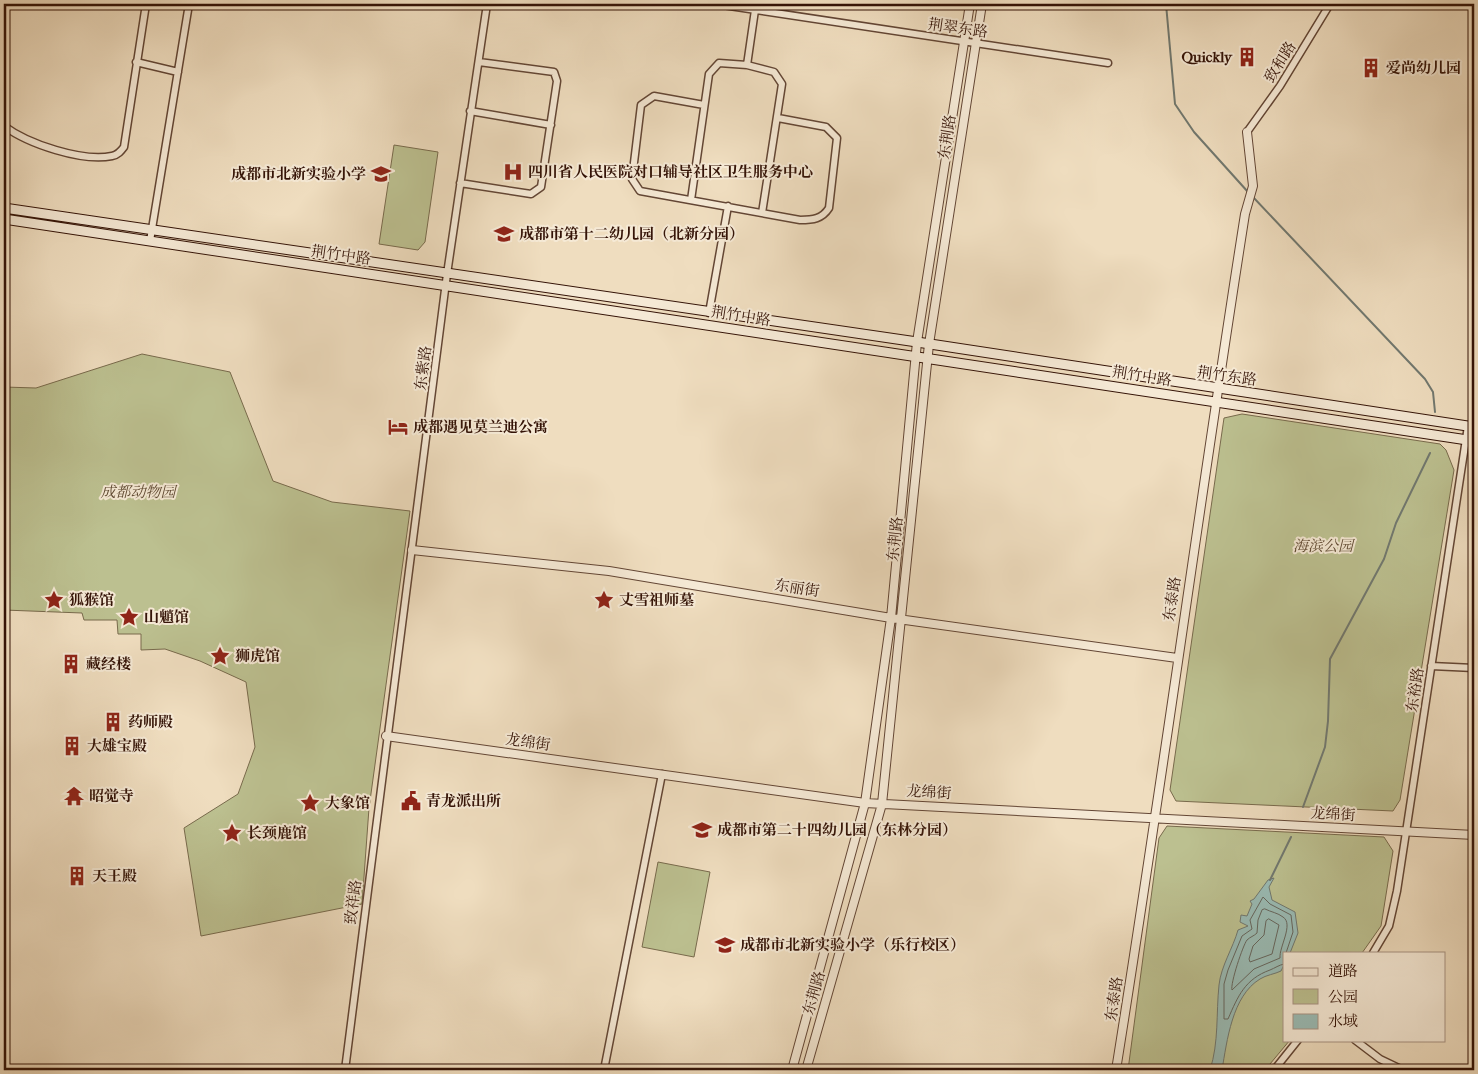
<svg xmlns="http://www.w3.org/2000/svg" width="1478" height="1074" font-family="'IM FELL French Canon','Noto Serif SC',serif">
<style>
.green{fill:#bcc090;stroke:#786a4c}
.water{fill:#9abbb4;stroke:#71786f}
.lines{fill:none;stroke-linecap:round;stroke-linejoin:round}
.shore{stroke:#67675e;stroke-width:1}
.stream{stroke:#71786f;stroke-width:2}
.minor-casing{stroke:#634635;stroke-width:9}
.tertiary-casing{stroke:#634635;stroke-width:10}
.secondary-casing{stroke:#341307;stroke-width:11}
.minor{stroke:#f5e9d5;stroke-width:6}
.tertiary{stroke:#f5e9d5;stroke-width:8}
.secondary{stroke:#f5e9d5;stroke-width:9}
.labels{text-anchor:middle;stroke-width:4;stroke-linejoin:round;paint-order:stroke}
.street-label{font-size:15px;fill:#341307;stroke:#f5e9d5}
.poi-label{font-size:15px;font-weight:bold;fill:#341307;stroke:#f5e9d5;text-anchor:start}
.park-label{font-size:15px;font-style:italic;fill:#5d4730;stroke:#f5e9d5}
</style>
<rect width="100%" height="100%" fill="#efddbf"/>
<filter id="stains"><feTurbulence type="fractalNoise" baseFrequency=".004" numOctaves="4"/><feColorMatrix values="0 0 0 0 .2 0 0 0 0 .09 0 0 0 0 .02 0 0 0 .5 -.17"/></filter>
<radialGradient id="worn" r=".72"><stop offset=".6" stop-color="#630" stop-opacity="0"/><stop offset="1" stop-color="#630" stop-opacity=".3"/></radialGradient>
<path class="green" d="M394 145 438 152 425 242 418 250 379 244Z
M142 354 230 372 273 481 332 502 410 511 369 808 362 904 201 936 184 828 238 794 255 747 246 682 200 661 165 649 141 650V634H118L117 620H84L82 613 4 610V387L36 388Z
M1242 414 1440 444 1446 450 1454 470 1400 800 1393 811 1176 801 1170 790 1224 418Z
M4 818 9 862 4 870Z
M1167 826 1384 837 1393 851 1381 926 1362 953H1284V1040H1290L1265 1070H1128L1159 838Z
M658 862 710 872 694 957 642 947Z"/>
<path class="water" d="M1274 878 1269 887 1272 900 1295 912 1298 933 1290 953H1284V965L1281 971C1275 974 1266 975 1260 979 1232 996 1227 1041 1222 1070H1210C1219 1042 1216 1014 1219 985 1221 966 1233 948 1238 930L1248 926 1240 922 1241 915 1247 916 1252 904 1250 901 1254 899 1268 880Z"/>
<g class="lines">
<path class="shore" d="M1265 909C1271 912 1278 913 1283 917 1294 924 1279 947 1280 958L1254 969 1232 990C1230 984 1243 945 1247 940 1250 937 1254 936 1257 933L1258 920 1262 910Z
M1269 919 1279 925 1272 954 1250 962 1249 959 1253 946 1264 935 1266 921Z
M1284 964C1279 965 1275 968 1270 970 1245 979 1238 996 1228 1019H1224V984L1228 970 1242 936 1252 929 1250 920 1263 897 1270 904 1291 915 1293 932 1286 953"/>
<path class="stream" d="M1166 4 1175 104 1194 132 1248 192
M1253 197 1425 379 1433 392 1435 412
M1303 807 1325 747 1328 721 1330 659 1384 559 1396 523 1430 453
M1270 880 1291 837"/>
<defs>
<path id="minor" d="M716 4 1108 63
M136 62 178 72
M747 65 755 10
M704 105 654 96 641 105 632 179 640 191 800 220C813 220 822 219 829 208L837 138 826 127 778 118
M470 111 551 125
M4 126C28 144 82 162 112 156 118 155 121 151 124 147L146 4
M1247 132 1280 86 1330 4
M460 183 531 194 541 187 557 81 554 72 479 62
M691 200 709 74 719 63 747 65 774 72 782 84 762 213
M150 241 189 4
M709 313 728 206
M1431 666 1474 668
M1373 953 1389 926 1397 891 1468 426
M1355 1040 1380 1059 1403 1070
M345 1070 447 274 487 4
M604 1070 662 774
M1274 1070 1298 1040"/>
<path id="tertiary" d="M412 550 609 571 891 618 1177 658
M386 736 865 803 1474 835
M792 1070 865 803 891 618 917 342 970 4
M806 1070 882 804 929 344 982 4
M1116 1070C1162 785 1200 499 1245 214L1253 186 1247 132"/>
<path id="secondary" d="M4 208 917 342 1474 427
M4 219 1474 441"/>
</defs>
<use href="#minor" class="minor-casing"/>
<use href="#tertiary" class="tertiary-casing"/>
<use href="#secondary" class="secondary-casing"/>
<use href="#minor" class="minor"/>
<use href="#tertiary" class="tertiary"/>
<use href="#secondary" class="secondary"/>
</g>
<defs>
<symbol id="building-bare" viewBox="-9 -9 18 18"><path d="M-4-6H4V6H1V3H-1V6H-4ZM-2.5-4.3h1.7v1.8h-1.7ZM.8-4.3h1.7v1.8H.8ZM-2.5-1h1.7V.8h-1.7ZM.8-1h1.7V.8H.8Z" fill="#8f2418" stroke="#f5e9d5" stroke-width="2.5" paint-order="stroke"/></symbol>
<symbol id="hospital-bare" viewBox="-9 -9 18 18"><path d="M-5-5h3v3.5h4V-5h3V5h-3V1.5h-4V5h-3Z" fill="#8f2418" stroke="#f5e9d5" stroke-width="2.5" paint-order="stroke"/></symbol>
<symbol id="school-bare" viewBox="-9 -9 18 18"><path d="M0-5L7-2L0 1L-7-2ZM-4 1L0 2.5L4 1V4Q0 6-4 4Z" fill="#8f2418" stroke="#f5e9d5" stroke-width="2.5" paint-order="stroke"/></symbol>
<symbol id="hotel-bare" viewBox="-9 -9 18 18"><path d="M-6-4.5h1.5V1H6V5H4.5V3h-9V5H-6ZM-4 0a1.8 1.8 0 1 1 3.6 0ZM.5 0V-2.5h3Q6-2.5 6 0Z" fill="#8f2418" stroke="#f5e9d5" stroke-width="2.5" paint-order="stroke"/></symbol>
<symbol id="sight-bare" viewBox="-9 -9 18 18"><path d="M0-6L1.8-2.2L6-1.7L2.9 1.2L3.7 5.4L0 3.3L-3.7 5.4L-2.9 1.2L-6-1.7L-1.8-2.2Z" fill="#8f2418" stroke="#f5e9d5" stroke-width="2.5" paint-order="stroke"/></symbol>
<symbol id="temple-bare" viewBox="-9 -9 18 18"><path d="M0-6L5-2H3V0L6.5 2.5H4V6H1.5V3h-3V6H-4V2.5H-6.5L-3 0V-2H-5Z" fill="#8f2418" stroke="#f5e9d5" stroke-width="2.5" paint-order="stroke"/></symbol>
<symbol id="civic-bare" viewBox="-9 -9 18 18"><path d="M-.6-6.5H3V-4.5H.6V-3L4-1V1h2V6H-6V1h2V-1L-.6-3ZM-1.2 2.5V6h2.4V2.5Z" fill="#8f2418" stroke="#f5e9d5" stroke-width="2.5" paint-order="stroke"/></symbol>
</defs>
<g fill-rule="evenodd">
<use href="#building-bare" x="1233" y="43" width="28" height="28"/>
<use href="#building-bare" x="1357" y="54" width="28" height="28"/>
<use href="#hospital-bare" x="499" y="158" width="28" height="28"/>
<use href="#school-bare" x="367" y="160" width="28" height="28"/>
<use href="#school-bare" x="490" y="220" width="28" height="28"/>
<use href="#hotel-bare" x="384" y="413" width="28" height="28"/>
<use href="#sight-bare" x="40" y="586" width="28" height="28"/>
<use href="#sight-bare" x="590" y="586" width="28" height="28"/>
<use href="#sight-bare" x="115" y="603" width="28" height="28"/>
<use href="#sight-bare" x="206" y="642" width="28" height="28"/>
<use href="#building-bare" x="57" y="650" width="28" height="28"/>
<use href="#building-bare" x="99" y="708" width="28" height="28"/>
<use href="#building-bare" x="58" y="732" width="28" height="28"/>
<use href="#temple-bare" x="60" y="782" width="28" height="28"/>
<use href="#civic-bare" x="397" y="787" width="28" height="28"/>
<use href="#sight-bare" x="296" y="789" width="28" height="28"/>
<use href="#school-bare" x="688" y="816" width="28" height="28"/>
<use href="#sight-bare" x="218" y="819" width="28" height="28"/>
<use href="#building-bare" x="63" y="862" width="28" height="28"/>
<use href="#school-bare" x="711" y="931" width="28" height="28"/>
</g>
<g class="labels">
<g class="street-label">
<text transform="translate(958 28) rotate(8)" y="5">荆翠东路</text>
<text transform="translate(1280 62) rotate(-58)" y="5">致和路</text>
<text transform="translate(947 137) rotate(-81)" y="5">东荆路</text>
<text transform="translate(341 255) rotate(8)" y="5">荆竹中路</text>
<text transform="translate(741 316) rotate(9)" y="5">荆竹中路</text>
<text transform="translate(423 368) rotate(-83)" y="5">东紫路</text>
<text transform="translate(1142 376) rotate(9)" y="5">荆竹中路</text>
<text transform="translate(1227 376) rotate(8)" y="5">荆竹东路</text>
<text transform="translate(895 539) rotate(-84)" y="5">东荆路</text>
<text transform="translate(797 588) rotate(9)" y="5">东丽街</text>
<text transform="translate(1172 599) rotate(-81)" y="5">东泰路</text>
<text transform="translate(1415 690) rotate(-81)" y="5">东裕路</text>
<text transform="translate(528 742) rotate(8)" y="5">龙绵街</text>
<text transform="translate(929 792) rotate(3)" y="5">龙绵街</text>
<text transform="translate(1333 814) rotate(3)" y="5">龙绵街</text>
<text transform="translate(353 902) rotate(-83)" y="5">致祥路</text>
<text transform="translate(814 993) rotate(-74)" y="5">东荆路</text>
<text transform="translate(1114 999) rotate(-81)" y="5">东泰路</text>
</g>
<g class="poi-label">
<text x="1232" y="62" text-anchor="end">Quickly</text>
<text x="1386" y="73">爱尚幼儿园</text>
<text x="528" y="177">四川省人民医院对口辅导社区卫生服务中心</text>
<text x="366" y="179" text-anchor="end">成都市北新实验小学</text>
<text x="519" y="239">成都市第十二幼儿园（北新分园）</text>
<text x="413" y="432">成都遇见莫兰迪公寓</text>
<text x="69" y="605">狐猴馆</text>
<text x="619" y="605">丈雪祖师墓</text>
<text x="144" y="622">山魈馆</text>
<text x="235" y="661">狮虎馆</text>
<text x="86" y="669">藏经楼</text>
<text x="128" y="727">药师殿</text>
<text x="87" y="751">大雄宝殿</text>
<text x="89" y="801">昭觉寺</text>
<text x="426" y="806">青龙派出所</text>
<text x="325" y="808">大象馆</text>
<text x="717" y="835">成都市第二十四幼儿园（东林分园）</text>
<text x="247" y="838">长颈鹿馆</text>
<text x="92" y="881">天王殿</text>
<text x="740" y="950">成都市北新实验小学（乐行校区）</text>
</g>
<g class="park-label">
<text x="138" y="497">成都动物园</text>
<text x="1323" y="551">海滨公园</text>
</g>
</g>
<rect width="1478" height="1074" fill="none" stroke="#efddbf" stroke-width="20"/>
<rect x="5" y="5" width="1468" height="1064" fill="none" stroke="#341307" stroke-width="2.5"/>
<rect x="10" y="10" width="1458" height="1054" fill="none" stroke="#341307"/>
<rect x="1283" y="952" width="162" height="90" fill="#f5e9d5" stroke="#a89383"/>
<rect x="1293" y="968" width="25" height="8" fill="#f5e9d5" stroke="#a89383"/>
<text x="1328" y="976" font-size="15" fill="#341307">道路</text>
<rect x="1293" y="989" width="25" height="15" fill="#bcc090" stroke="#a89383"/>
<text x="1328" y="1002" font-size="15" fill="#341307">公园</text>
<rect x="1293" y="1014" width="25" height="15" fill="#9abbb4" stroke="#a89383"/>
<text x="1328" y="1026" font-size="15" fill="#341307">水域</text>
<rect width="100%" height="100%" filter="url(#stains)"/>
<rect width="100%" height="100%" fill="url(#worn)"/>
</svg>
